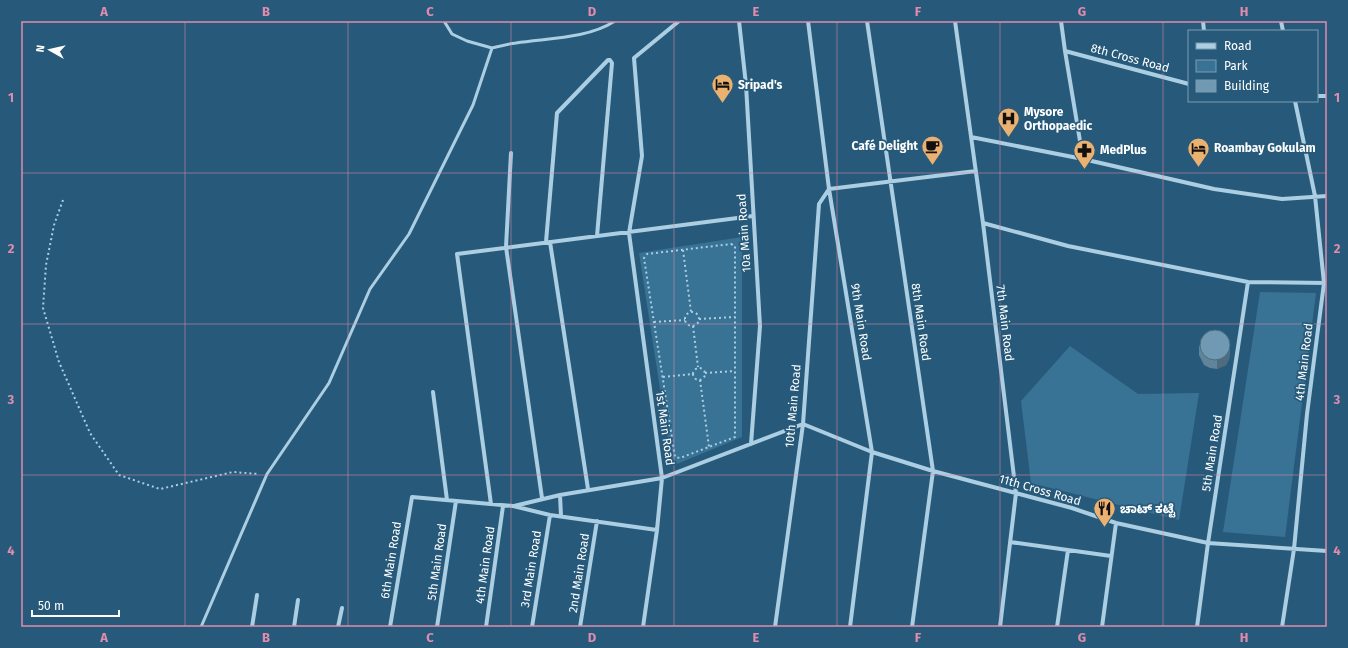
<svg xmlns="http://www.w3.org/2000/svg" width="1348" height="648" font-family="'Fira Sans','Noto Sans Kannada',sans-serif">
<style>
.green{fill:#387395}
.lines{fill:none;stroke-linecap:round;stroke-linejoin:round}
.path{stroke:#abcee3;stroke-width:2;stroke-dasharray:2 3;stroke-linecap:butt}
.lane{stroke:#abcee3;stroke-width:3}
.street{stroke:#abcee3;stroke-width:4}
.wall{fill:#60849a}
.shaded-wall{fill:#4e6c7d}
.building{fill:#709ab3;stroke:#4e6c7d}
.grid{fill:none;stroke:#e08cad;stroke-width:1;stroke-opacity:0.55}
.labels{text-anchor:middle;stroke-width:3.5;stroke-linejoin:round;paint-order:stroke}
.street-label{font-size:12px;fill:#fff;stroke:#275a7a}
.poi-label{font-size:12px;font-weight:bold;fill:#fff;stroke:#275a7a;text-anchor:start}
.neatline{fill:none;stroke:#e08cad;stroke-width:1.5}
.grid-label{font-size:13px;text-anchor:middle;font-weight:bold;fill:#e08cad}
</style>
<rect width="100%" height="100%" fill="#275a7a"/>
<path class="green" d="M742 237V437L672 466 639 253Z
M1260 292 1316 293 1285 537 1223 532Z
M1070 346 1138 394 1199 393 1179 520 1031 483 1021 401Z"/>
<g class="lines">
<path class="path" d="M63 200 54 225 46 265 43 308 59 362 90 433 119 475 160 489 233 472 259 474
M731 244 735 246V437L680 458 675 457 644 258 647 254Z
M683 250 691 312
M685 319a7 7 0 1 1 14 0a7 7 0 1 1-14 0Z
M699 319 735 317
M654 322 685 320
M693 326 698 367
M693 374a6 6 0 1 1 12 0a6 6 0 1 1-12 0Z
M705 373 735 371
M663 377 693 374
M700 380 709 447"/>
<path class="lane" d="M444 21 452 34 467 41 492 48
M201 627 267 474 329 383 370 289 409 234 473 105 492 48C500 46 508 44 516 43 548 38 587 39 615 21"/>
<path class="street" d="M739 21 746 85 760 326 751 444
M808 21 829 189 872 452 850 627
M867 21 933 471 912 627
M955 21 983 223 1016 493 1000 627
M1061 21 1065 51 1083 159
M1203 21 1204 31
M1281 21 1283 31
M1065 51 1189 84
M1317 96H1327
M971 137 1083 159 1214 189 1282 199 1327 196
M511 153 506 247 542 498
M983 223 1068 246 1248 282 1327 283
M546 242 557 113 608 60H610L612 63 597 236
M550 242 588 489
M433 392 447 500
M803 424 872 452 933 471 1072 508 1116 523 1208 543 1327 551
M560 495 561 516
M491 504 457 254 753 216
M514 506 560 495 662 478 803 424
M1010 542 1111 556
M252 627 257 595
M294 627 298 600
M338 627 342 608
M390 627 412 497 513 506 550 515 657 530
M437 627 456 501
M486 627 503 506
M532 627 550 515
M580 627 597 521
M643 627 657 530 662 478 629 233 642 156 634 58 679 21
M775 627 803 424 819 204 829 189 976 171
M1057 627 1068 550
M1102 627 1116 523
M1197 627 1208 543 1248 282
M1282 627 1294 549 1307 414 1324 283 1315 196 1295 101"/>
</g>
<path class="wall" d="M1199 346 1230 352 1229 359 1226 365 1217 369 1210 368 1204 365 1199 355Z"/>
<path class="shaded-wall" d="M1230 343V352L1229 359 1226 365 1217 369V360Z"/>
<path class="building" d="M1200 345a15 15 0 1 1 30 0a15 15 0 1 1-30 0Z"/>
<path class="grid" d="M185 21V627M348 21V627M511 21V627M674 21V627M837 21V627M1000 21V627M1163 21V627M21 173H1327M21 324H1327M21 475H1327"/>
<defs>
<symbol id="hotel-pin" viewBox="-11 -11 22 30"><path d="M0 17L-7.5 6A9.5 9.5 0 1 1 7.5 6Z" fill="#ebb171" stroke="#275a7a"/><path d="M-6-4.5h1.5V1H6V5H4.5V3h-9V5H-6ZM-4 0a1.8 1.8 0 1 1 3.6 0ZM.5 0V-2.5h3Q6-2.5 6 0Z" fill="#111"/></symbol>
<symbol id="hospital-pin" viewBox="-11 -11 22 30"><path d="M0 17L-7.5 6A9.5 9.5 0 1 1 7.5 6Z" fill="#ebb171" stroke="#275a7a"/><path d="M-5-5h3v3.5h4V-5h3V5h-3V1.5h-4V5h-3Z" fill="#111"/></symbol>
<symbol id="cafe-pin" viewBox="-11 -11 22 30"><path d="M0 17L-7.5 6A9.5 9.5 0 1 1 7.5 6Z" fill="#ebb171" stroke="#275a7a"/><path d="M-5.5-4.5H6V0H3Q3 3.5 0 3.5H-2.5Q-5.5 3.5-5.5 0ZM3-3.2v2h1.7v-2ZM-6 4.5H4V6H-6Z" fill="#111"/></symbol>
<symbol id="pharmacy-pin" viewBox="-11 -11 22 30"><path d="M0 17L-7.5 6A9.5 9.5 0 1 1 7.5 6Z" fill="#ebb171" stroke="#275a7a"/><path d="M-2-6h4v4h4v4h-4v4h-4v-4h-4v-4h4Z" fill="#111"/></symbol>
<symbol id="restaurant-pin" viewBox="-11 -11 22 30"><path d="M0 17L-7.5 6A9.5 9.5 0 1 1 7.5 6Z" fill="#ebb171" stroke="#275a7a"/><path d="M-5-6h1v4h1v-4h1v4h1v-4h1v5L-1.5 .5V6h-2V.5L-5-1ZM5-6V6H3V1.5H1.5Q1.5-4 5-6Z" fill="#111"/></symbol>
</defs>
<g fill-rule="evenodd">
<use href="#hotel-pin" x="710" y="72" width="25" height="34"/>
<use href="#hospital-pin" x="996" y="106" width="25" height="34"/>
<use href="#cafe-pin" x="920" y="134" width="25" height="34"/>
<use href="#hotel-pin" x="1186" y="136" width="25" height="34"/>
<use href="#pharmacy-pin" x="1072" y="138" width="25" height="34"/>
<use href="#restaurant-pin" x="1092" y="496" width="25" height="34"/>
</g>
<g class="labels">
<g class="street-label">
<text transform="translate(1130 58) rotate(15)" y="4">8th Cross Road</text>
<text transform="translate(744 233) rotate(-94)" y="4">10a Main Road</text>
<text transform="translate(861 322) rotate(81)" y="4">9th Main Road</text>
<text transform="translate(921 322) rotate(82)" y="4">8th Main Road</text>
<text transform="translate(1005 323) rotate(83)" y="4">7th Main Road</text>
<text transform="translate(1304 362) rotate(-83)" y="4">4th Main Road</text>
<text transform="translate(793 406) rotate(-85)" y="4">10th Main Road</text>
<text transform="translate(665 428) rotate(82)" y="4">1st Main Road</text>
<text transform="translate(1212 453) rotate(-81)" y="4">5th Main Road</text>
<text transform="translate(1040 490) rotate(16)" y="4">11th Cross Road</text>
<text transform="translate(391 560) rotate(-81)" y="4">6th Main Road</text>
<text transform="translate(437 562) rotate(-82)" y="4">5th Main Road</text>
<text transform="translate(485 565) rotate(-82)" y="4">4th Main Road</text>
<text transform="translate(531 569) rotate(-81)" y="4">3rd Main Road</text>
<text transform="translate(579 573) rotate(-81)" y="4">2nd Main Road</text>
</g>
<g class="poi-label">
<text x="738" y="89">Sripad's</text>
<text x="1024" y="116">Mysore<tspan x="1024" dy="14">Orthopaedic</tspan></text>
<text x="918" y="150" text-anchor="end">Café Delight</text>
<text x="1214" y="152">Roambay Gokulam</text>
<text x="1100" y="154">MedPlus</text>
<text x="1120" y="513">ಚಾಟ್ ಕಟ್ಟೆ</text>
</g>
</g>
<rect width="1348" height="648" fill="none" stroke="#275a7a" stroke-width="44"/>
<rect x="1188" y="30" width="130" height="72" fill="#275a7a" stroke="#7d9caf"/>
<rect x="1196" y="43" width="20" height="6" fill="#abcee3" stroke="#7d9caf"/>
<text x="1224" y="50" font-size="12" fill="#ffffff">Road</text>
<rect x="1196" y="60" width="20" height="12" fill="#387395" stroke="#7d9caf"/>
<text x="1224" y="70" font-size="12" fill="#ffffff">Park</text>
<rect x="1196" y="80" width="20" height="12" fill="#709ab3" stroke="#7d9caf"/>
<text x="1224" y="90" font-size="12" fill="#ffffff">Building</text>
<g transform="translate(50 50) rotate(278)" stroke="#275a7a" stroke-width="3" paint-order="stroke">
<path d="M0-3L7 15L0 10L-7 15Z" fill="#ffffff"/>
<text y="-6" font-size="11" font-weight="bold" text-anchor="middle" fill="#ffffff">N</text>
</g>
<path d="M32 610v6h87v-6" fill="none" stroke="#ffffff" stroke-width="2"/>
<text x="38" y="610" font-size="12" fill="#ffffff" stroke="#275a7a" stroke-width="3" paint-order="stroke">50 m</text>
<rect x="22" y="22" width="1304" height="604" class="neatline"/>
<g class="grid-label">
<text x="104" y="16">A</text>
<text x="266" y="16">B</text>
<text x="430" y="16">C</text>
<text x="592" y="16">D</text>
<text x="756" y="16">E</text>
<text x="918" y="16">F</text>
<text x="1082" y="16">G</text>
<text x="1244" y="16">H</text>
<text x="11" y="102">1</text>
<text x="1337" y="102">1</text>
<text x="11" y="253">2</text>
<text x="1337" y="253">2</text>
<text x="11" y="404">3</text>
<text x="1337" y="404">3</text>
<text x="11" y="555">4</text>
<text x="1337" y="555">4</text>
<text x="104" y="642">A</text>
<text x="266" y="642">B</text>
<text x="430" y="642">C</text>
<text x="592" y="642">D</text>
<text x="756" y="642">E</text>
<text x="918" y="642">F</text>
<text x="1082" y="642">G</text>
<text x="1244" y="642">H</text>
</g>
</svg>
